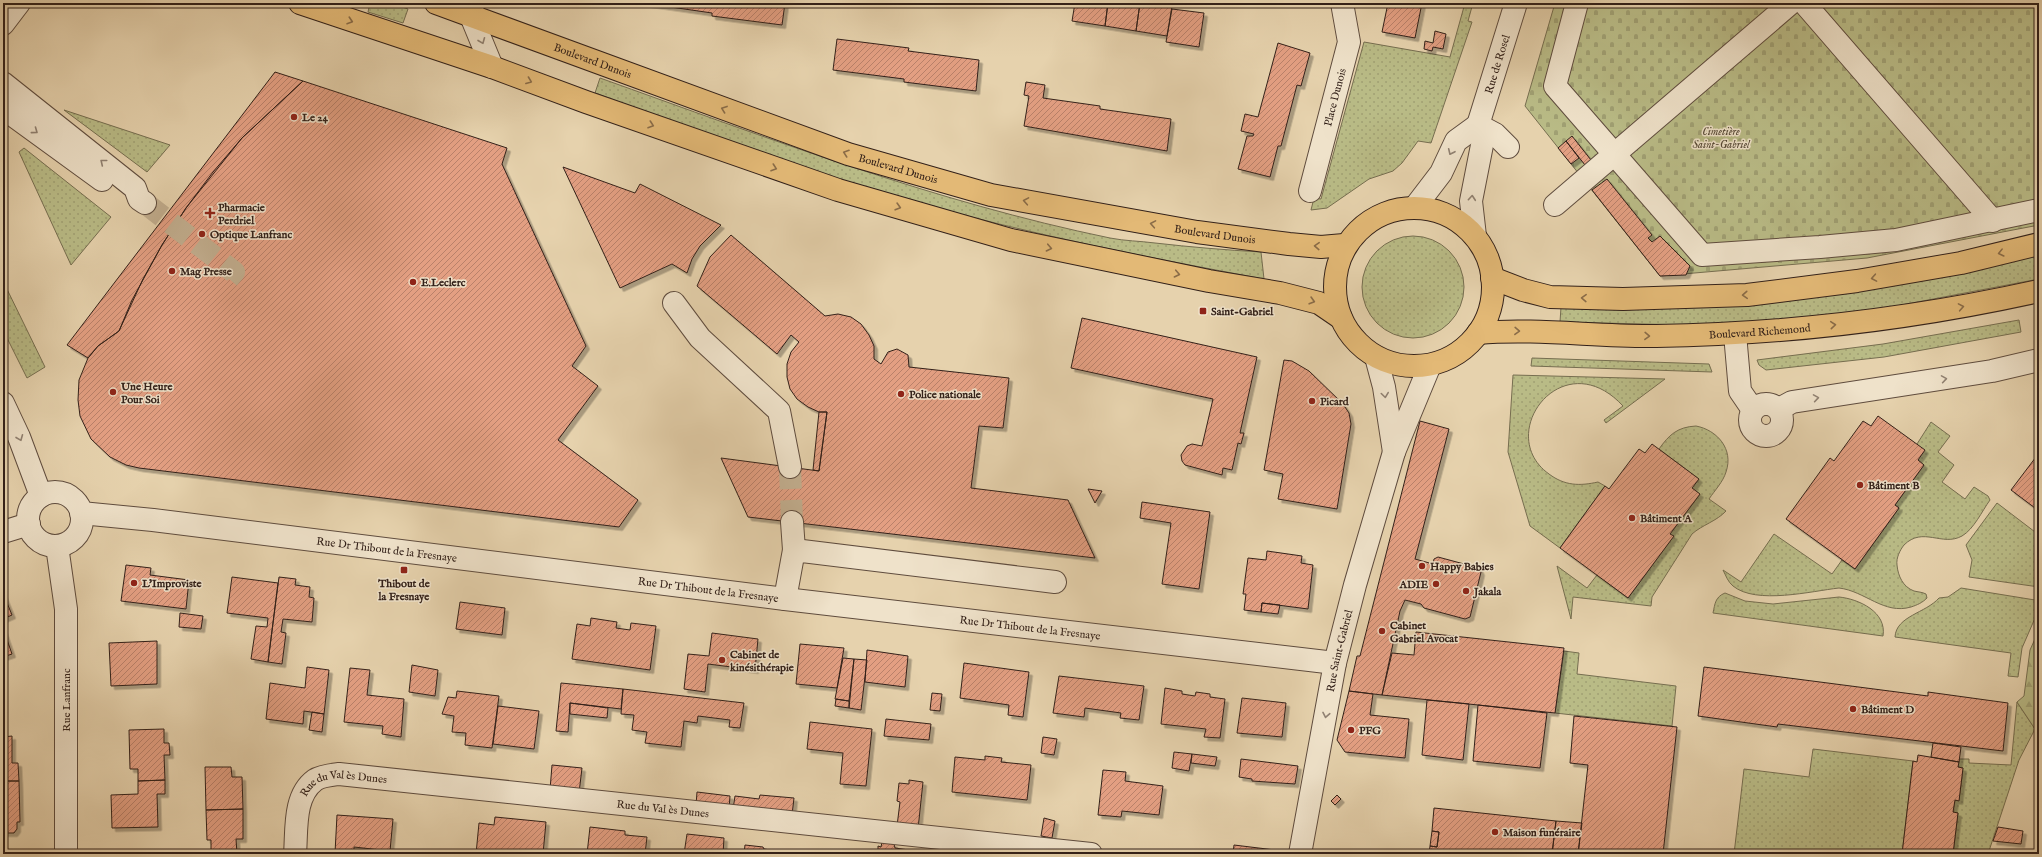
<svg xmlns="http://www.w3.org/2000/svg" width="2042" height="857" font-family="'IM FELL English',serif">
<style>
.grass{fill:url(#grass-dots);stroke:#766e50}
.forest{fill:url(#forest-firs);stroke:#766e50}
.cemetery{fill:url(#cemetery-stones);stroke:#766e50}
.building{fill:url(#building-hatch);stroke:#322019;filter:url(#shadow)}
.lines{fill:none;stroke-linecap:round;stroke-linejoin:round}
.minor-tunnel{stroke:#c2ae8f;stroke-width:22;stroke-dasharray:22 11;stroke-linecap:butt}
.minor-casing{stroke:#5f4c3e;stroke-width:24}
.major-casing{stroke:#322019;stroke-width:24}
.minor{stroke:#efe2ca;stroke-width:22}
.major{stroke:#e3b976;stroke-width:22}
.oneway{stroke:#8a6c48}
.oneway2{stroke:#908172}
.poi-dot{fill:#8f2418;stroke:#efe2ca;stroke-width:1.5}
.labels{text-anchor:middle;stroke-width:3;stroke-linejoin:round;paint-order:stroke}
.street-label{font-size:11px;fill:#322019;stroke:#efe2ca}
.poi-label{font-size:11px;font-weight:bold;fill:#322019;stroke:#efe2ca;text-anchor:start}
.park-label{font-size:11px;font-style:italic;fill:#544734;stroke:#efe2ca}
</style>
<defs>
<pattern id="grass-dots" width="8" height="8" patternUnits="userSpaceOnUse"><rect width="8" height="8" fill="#b9bb86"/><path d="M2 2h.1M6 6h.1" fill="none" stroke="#a0a073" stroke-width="1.8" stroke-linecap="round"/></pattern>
<pattern id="forest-firs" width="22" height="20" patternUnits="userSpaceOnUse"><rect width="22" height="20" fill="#b9bb86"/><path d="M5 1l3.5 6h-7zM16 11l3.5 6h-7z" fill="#a0a073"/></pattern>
<pattern id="cemetery-stones" width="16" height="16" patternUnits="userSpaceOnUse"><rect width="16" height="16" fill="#b9bb86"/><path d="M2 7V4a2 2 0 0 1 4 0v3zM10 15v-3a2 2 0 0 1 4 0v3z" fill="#a0a073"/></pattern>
<pattern id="building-hatch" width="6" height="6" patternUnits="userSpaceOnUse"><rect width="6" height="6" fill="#e39f82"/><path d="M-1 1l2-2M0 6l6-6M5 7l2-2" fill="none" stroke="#b9816a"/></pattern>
<filter id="shadow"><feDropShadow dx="3.5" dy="3.5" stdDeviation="0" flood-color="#0004"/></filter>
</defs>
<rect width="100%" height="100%" fill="#e6d2ad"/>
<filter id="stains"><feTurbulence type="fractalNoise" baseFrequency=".005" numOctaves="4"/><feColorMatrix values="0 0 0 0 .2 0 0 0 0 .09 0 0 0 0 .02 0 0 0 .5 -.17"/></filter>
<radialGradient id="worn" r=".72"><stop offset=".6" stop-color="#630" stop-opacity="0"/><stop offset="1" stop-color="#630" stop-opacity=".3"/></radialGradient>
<path class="grass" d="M370 3H391L408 9 403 23 368 12Z
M1465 3H1473L1468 21 1472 22 1431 143 1418 141 1402 163 1393 171 1369 179 1327 208 1311 210 1314 198 1321 199 1364 42 1450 57Z
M600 78C768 138 935 202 1110 238 1125 241 1140 241 1155 243 1190 247 1226 250 1261 252L1264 279C1145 257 1028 234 912 201 805 171 700 131 595 93Z
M64 110 170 145 147 172Z
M24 148 111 217 71 265 19 152Z
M1362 287a51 51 0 1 1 102 0a51 51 0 1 1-102 0Z
M2039 253V279L1875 310 1755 322 1686 325 1560 322 1561 307Z
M3 281 45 367 27 378 3 330Z
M2019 320 2021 332 1884 357 1766 370 1759 365 1757 360 1883 344Z
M1532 358 1709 364 1712 372 1531 366Z
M1513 375 1665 379 1606 423 1604 420 1623 406C1563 341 1493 434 1549 474 1565 486 1580 486 1598 482L1605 486 1560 548 1530 526 1508 452Z
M1931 422 1950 436 1938 452 1954 465 1942 482 1965 499 1974 487 1988 496 1990 500C1982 511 1974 529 1962 536 1942 547 1923 526 1904 545 1900 550 1896 558 1897 565 1898 576 1903 587 1914 591 1918 592 1922 592 1926 594L1927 598C1922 603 1917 605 1911 607 1884 615 1865 591 1839 588 1812 591 1756 605 1733 586 1728 582 1726 576 1723 570L1741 582 1774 534 1832 574 1842 560 1855 569 1899 508 1895 505 1924 465 1918 460 1917 444Z
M1696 426C1717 430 1734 449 1726 472 1723 482 1715 490 1709 499L1726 511C1717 521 1702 525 1692 534L1652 597 1651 606 1573 597 1571 619 1557 566 1587 588 1597 575 1628 598 1673 537 1670 534 1700 494 1692 488 1699 479 1659 449C1669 435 1677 427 1696 426Z
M1997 503 2039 535V587L1969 577 1972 560 1966 545Z
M1961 588 2035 600 2039 609 2022 648 2018 677 2008 676 2011 653 1895 637C1896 616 1926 613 1939 598L1948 597Z
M1725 593 1745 601 1773 604 1839 597C1859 599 1887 612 1883 636L1713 613C1715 604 1715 597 1725 593Z
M1564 651 1579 653 1577 674 1676 686 1672 726 1555 713Z
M2017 702 2035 729 2019 760 1988 854H1953L1958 813 1953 812 1955 800H1959L1963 768 1958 767 1959 759H1969V763L2011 765Z
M1813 749 1913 761 1902 854H1734L1744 769 1809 777Z"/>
<path class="forest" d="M2039 630V728L2035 729 2017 702 2024 696 2030 650Z"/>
<path class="cemetery" d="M1555 3H2039V225L1867 258 1660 276 1525 106Z"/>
<path class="building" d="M643 3H785L782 25 712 16V13Z
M1075 3H1108L1105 26 1072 21Z
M1108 3H1140L1136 31 1105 26Z
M1140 3 1172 6 1167 36 1136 31Z
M1388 3H1422L1415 38 1382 32Z
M1172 9 1204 13 1199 47 1166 42Z
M1435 31 1446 34 1443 49 1433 47 1432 51 1424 49 1425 41 1433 43Z
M837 39 909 48 908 51 979 60 976 91 904 82V79L833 70Z
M1278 43 1310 53 1301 86 1297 85 1281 146H1278L1270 177 1238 169 1247 136H1253L1254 134 1241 131 1245 114 1258 117Z
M275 72 303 81 242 138 186 208 162 245 143 279 119 331 98 346 88 358 67 345Z
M303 81 507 148 502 164 586 346 572 366 598 386 558 440 638 500 619 527 139 468 126 465 110 457 91 439 80 416 78 400 79 380 88 358 98 346 119 331 132 300 162 245 186 208 213 172 242 138Z
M1026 82 1045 85 1043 98 1100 106V109L1171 119 1167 151 1024 126 1029 96 1024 95Z
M1572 136 1591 160 1585 165 1566 141Z
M1566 141 1579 158 1571 164 1558 148Z
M563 167 635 193 640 184 721 225 700 246 692 259 687 273 672 264 620 288Z
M1607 179 1652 235 1648 238 1652 242 1660 236 1690 266 1686 275 1660 276 1592 190Z
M731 235 825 316 838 314 851 317 861 324 869 335 874 346V359L881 364 888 352 897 349 908 355 909 367 1009 378 1003 428 979 426 971 488 1068 500 1095 558 748 517 721 458 819 471 827 412H819L808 407 797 399 790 389 787 377V364L791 352 799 342 791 335 777 354 697 286 710 257Z
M1082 318 1257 357 1240 433H1244L1241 444 1238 443 1232 470 1223 468 1222 475 1185 465 1182 461 1181 455 1187 446 1192 444 1202 446 1213 399 1071 368Z
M1284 360 1292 361 1309 371 1343 404 1349 413 1351 424 1337 509 1278 499 1283 474 1264 470Z
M819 412H827L819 471 813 470Z
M1878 416 1925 450 1918 460 1924 465 1895 505 1899 508 1855 569 1786 519 1830 458 1834 461 1863 421 1871 426Z
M1420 421 1449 429 1415 559 1433 564 1434 559 1438 557 1479 568 1481 572 1470 617 1465 619 1424 608 1421 604 1405 600 1400 611 1382 695 1349 691 1357 656H1360Z
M1652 444 1699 479 1692 488 1700 494 1670 534 1674 536 1628 598 1560 548 1605 486 1609 489 1639 449 1645 453Z
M2039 453V511L2011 490Z
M1088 489 1102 491 1095 503Z
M1142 502 1210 512 1199 589 1162 584 1171 523 1140 518Z
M1267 551 1302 556 1301 563 1313 565 1308 609 1262 603 1261 612 1244 610 1246 594H1243L1248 558 1266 560Z
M126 565 151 568 150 575 189 580 186 609 121 601Z
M232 577 278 583 268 662 251 659 256 626 267 627 268 618 227 613Z
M279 577 296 579 295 585 310 587 309 597 314 598 312 622 283 619 281 632 286 633 282 664 268 662Z
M3 593 12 615 3 619Z
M460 602 505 608 502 635 456 629Z
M1262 603 1280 605 1278 614 1261 612Z
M180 613 203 616 201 629 179 627Z
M591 618 617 622 616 628 630 630 631 623 656 626 650 670 572 659 577 624 590 626Z
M3 628 12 654 3 657Z
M1416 632 1564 648 1555 713 1382 695 1392 653 1414 655Z
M712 633 758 639 755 670 708 664 705 692 684 689 688 654 709 656Z
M157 641V684L111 686 109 643Z
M800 644 844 648 837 688 796 684Z
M867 650 908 656 905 687 865 682Z
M843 658 854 659 849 701 835 699Z
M854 659 867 660 861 710 849 708Z
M964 663 1029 672 1023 717 1008 715 1009 705 960 698Z
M412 665 438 670 435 696 409 692Z
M307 667 329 670 324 714 304 711 303 724 266 719 270 683 305 688Z
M1704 667 1928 696V692L2008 703 2003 751 1778 724 1777 727 1698 716Z
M350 668 370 670 367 695 404 699 401 737 382 734 383 726 344 722Z
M1059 676 1144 686 1139 720 1120 718 1121 713 1085 708 1084 717 1053 713Z
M561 683 623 689 621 709 570 703 568 732 556 731Z
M1165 688 1182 691V694L1195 696 1196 692 1210 694V697L1225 699 1220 738 1204 737 1206 729 1161 724Z
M623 689 744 703 740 728 729 727 730 720 698 716 697 723 684 721 681 747 645 743 647 732 632 730 634 715 621 714Z
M457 691 499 696 492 748 465 745 466 733 452 732 454 716 442 714 448 697 456 698Z
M1349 691 1373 694 1370 715 1409 719 1405 758 1345 752 1337 740Z
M932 693 942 694 940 711 930 710Z
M1242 698 1286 703 1282 737 1237 733Z
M836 699 849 701V708L835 706Z
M1427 700 1469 704 1463 760 1422 755Z
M570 703 608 708 607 718 570 714Z
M1478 705 1547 713 1540 768 1473 761Z
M498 706 539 711 534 749 493 744Z
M312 712 324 714 322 732 309 730Z
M1574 716 1677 727 1663 854H1578L1588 765 1570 763Z
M886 719 931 724 929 740 884 736Z
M810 722 872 729 866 786 840 784 843 753 807 749Z
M164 729V743H169L170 755H164L165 780 138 781V769H130L129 730Z
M12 736V763H18L19 781H3V737Z
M1043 737 1057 739 1054 755 1041 753Z
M1933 743 1961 747 1959 762 1931 757Z
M1174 752 1192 754 1189 771 1172 768Z
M1192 754 1217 757 1215 766 1191 763Z
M1918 755 1959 762 1958 767 1963 768 1959 801 1955 800 1953 812 1958 813 1953 854H1902L1913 761 1917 762Z
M985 756 1002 758 1001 762 1031 765 1027 800 952 792 955 757 985 760Z
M1241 759 1298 766 1295 784 1252 781V779L1239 777Z
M552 765 582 768 579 793 550 790Z
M205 767H231L232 777H242L243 809 206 810Z
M1103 770 1126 772 1125 781 1163 786 1159 815 1122 811 1121 817 1098 815Z
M165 780V794H157L158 827 112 828 111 795 138 794V781Z
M909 780 923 782 918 829 897 826 900 802 897 801 899 783 909 784Z
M3 781H19L20 822H17V829L14 833H3Z
M697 792 730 796 729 809 696 805Z
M760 795 794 798 792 815 733 809 735 796 759 799Z
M1337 795 1341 799 1335 805 1331 801Z
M1434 808 1556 821 1552 854H1429L1430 846 1437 847 1439 832 1432 831Z
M243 809V839H236L237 854H211V840H207L206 810Z
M337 815 393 819 390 851 354 847V854L335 853Z
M495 817 546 822 543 854H476L479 823 494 825Z
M1044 818 1055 821 1052 838 1041 836Z
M1556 821 1582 823 1578 854H1552Z
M590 827 625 831V835L647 837 645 854H587Z
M1998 827 2023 831 2021 844 1993 841Z
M1432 831 1439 832 1437 847 1430 846Z
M687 834 724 838 723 854H684Z
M882 842 894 844 895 848 909 850V854H872V850L878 851V846L881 847Z
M745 845 763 847 764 849 791 853 790 854H744Z
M1234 845 1283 851V854H1233Z
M1316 851 1347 854H1315Z"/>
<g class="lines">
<path class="minor-tunnel" d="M145 203 234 272 227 280
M790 467 792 522"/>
<defs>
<g id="minor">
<path d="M473 3 471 16 492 67"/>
<path d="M1577 3 1555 86 1702 255 1820 247 1896 240 2039 210"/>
<path d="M1804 3 1993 221"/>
<path d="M3 24 19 3"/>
<path d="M3 83 135 188 139 199 145 203"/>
<path d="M3 108 102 180"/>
<path d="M1478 125 1495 134 1508 147"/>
<path id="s1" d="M1310 191 1349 42 1342 3"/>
<path d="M1555 205 1791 3"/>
<path d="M1415 207 1441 173 1456 141 1478 125"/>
<path id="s2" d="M1475 236 1471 201 1483 140 1478 125 1516 3"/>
<path d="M674 303 700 338 779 411 790 467"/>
<path d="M1735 334 1740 391 1753 410"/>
<path d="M1376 357 1384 387 1394 452"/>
<path d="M3 403 19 437 41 496"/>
<circle cx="1766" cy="420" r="16"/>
<path d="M1779 409 1792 402 1992 371 2039 360"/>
<circle cx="55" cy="519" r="27"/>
<path id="s3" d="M81 513 153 520 785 599 1335 663"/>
<path d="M792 522 794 550"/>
<path d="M3 532 29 524"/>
<path d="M57 546 66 609V854"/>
<path d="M785 599 794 550 1055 582"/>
<path id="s4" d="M295 854C297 831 293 796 315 780 321 776 331 775 339 774L1091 854"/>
<path id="s5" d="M1300 854 1335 663 1355 585 1394 452 1430 365"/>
</g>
<g id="major">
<path d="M300 3 492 67 586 102 838 190 1011 240 1209 281 1280 293 1319 303 1341 318"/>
<path id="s6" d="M436 3 848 154 991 195 1197 232 1289 244 1321 247 1344 245"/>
<circle cx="1414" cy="287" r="79"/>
<path d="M1492 278 1523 290 1550 297 1623 299 1747 295 1857 281 1961 263 2039 244"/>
<path id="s7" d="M1478 333C1538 328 1597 337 1656 336 1785 334 1913 319 2039 291"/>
</g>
</defs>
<use href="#minor" class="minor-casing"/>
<use href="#major" class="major-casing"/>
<use href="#minor" class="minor"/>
<use href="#major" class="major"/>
</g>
<defs><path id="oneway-chevron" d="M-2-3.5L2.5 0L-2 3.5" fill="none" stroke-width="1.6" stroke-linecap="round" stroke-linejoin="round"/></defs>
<g class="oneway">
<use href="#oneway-chevron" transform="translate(350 21) rotate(18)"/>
<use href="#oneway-chevron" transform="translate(529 81) rotate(21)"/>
<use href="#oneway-chevron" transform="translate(724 109) rotate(-160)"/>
<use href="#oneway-chevron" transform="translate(651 125) rotate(19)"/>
<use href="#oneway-chevron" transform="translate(846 153) rotate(-161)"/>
<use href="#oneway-chevron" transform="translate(774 168) rotate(19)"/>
<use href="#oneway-chevron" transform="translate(1026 201) rotate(-170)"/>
<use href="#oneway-chevron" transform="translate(898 207) rotate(16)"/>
<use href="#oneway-chevron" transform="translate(1153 224) rotate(-170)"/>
<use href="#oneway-chevron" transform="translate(1317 246) rotate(-177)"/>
<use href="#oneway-chevron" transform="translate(1049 248) rotate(12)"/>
<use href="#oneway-chevron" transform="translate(2001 253) rotate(166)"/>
<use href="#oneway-chevron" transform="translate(1177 274) rotate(12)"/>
<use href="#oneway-chevron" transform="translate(1874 278) rotate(170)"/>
<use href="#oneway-chevron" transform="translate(1745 295) rotate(176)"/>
<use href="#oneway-chevron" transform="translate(1584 298) rotate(-178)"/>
<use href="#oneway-chevron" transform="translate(1312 301) rotate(16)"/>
<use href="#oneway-chevron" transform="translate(1961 307) rotate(-10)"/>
<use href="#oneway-chevron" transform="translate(1833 325) rotate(-5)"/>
<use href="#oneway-chevron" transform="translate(1517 331) rotate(2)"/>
<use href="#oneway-chevron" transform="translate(1647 336) rotate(2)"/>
</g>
<g class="oneway2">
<use href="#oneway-chevron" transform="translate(482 41) rotate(68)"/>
<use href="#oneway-chevron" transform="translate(35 131) rotate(36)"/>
<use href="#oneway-chevron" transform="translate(1451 152) rotate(115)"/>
<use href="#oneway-chevron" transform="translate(103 162) rotate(-141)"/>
<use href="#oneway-chevron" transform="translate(1472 198) rotate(-85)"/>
<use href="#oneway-chevron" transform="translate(1944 379) rotate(-9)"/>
<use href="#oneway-chevron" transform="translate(1385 395) rotate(82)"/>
<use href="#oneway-chevron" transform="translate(1816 398) rotate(-9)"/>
<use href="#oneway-chevron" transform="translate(20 438) rotate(68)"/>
<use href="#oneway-chevron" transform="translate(1326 715) rotate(101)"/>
</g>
<g class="poi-dot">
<circle cx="294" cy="117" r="4"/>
<path d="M208 207h4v4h4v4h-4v4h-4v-4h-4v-4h4z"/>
<circle cx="202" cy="234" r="4"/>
<circle cx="172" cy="271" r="4"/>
<circle cx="413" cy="282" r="4"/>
<rect x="1199" y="307" width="8" height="8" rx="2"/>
<circle cx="113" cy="392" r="4"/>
<circle cx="901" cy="394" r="4"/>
<circle cx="1312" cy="401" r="4"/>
<circle cx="1860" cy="485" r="4"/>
<circle cx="1632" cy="518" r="4"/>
<circle cx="1422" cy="566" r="4"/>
<rect x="400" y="566" width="8" height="8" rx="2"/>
<circle cx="134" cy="583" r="4"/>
<circle cx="1436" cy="584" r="4"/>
<circle cx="1466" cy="591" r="4"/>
<circle cx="1382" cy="631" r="4"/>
<circle cx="722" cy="660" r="4"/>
<circle cx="1853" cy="709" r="4"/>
<circle cx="1351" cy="730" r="4"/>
<circle cx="1495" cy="832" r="4"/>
</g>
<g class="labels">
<g class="street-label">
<text dy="4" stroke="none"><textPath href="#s6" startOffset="167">Boulevard Dunois</textPath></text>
<text dy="4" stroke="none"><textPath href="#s2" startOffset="177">Rue de Rosel</textPath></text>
<text dy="4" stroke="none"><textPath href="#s1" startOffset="97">Place Dunois</textPath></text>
<text dy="4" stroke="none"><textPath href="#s6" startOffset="491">Boulevard Dunois</textPath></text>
<text dy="4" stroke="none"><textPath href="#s6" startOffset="815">Boulevard Dunois</textPath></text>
<text dy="4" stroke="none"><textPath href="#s7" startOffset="282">Boulevard Richemond</textPath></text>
<text dy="4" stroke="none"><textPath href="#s3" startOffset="308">Rue Dr Thibout de la Fresnaye</textPath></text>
<text dy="4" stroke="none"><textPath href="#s3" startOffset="632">Rue Dr Thibout de la Fresnaye</textPath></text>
<text dy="4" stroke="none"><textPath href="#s3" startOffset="956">Rue Dr Thibout de la Fresnaye</textPath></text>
<text dy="4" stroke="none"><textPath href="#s5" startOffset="207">Rue Saint-Gabriel</textPath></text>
<text transform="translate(66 700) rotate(-90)" y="4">Rue Lanfranc</text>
<text dy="4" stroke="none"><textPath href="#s4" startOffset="106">Rue du Val ès Dunes</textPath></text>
<text dy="4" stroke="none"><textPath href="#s4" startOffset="430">Rue du Val ès Dunes</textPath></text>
</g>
<g class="poi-label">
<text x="302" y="121">Le 24</text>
<text x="218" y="211">Pharmacie<tspan x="218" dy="13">Perdriel</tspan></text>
<text x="210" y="238">Optique Lanfranc</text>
<text x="180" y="275">Mag Presse</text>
<text x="421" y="286">E.Leclerc</text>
<text x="1211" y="315">Saint-Gabriel</text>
<text x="121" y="390">Une Heure<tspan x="121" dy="13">Pour Soi</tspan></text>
<text x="909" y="398">Police nationale</text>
<text x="1320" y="405">Picard</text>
<text x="1868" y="489">Bâtiment B</text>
<text x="1640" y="522">Bâtiment A</text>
<text x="1430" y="570">Happy Babies</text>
<text x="142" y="587">L'Improviste</text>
<text x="404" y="587" text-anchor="middle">Thibout de<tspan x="404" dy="13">la Fresnaye</tspan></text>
<text x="1428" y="588" text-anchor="end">ADIE</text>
<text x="1474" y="595">Jakala</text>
<text x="1390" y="629">Cabinet<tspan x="1390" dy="13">Gabriel Avocat</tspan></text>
<text x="730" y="658">Cabinet de<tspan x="730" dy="13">kinésithérapie</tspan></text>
<text x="1861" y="713">Bâtiment D</text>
<text x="1359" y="734">PFG</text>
<text x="1503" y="836">Maison funéraire</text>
</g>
<g class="park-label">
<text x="1721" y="135">Cimetière<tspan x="1721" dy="13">Saint-Gabriel</tspan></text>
</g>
</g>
<rect width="2042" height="857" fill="none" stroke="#e6d2ad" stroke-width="16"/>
<rect x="4" y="4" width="2034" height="849" fill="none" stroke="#322019" stroke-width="2"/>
<rect x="8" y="8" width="2026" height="841" fill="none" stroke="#322019"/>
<rect width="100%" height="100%" filter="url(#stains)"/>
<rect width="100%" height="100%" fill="url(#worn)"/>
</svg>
